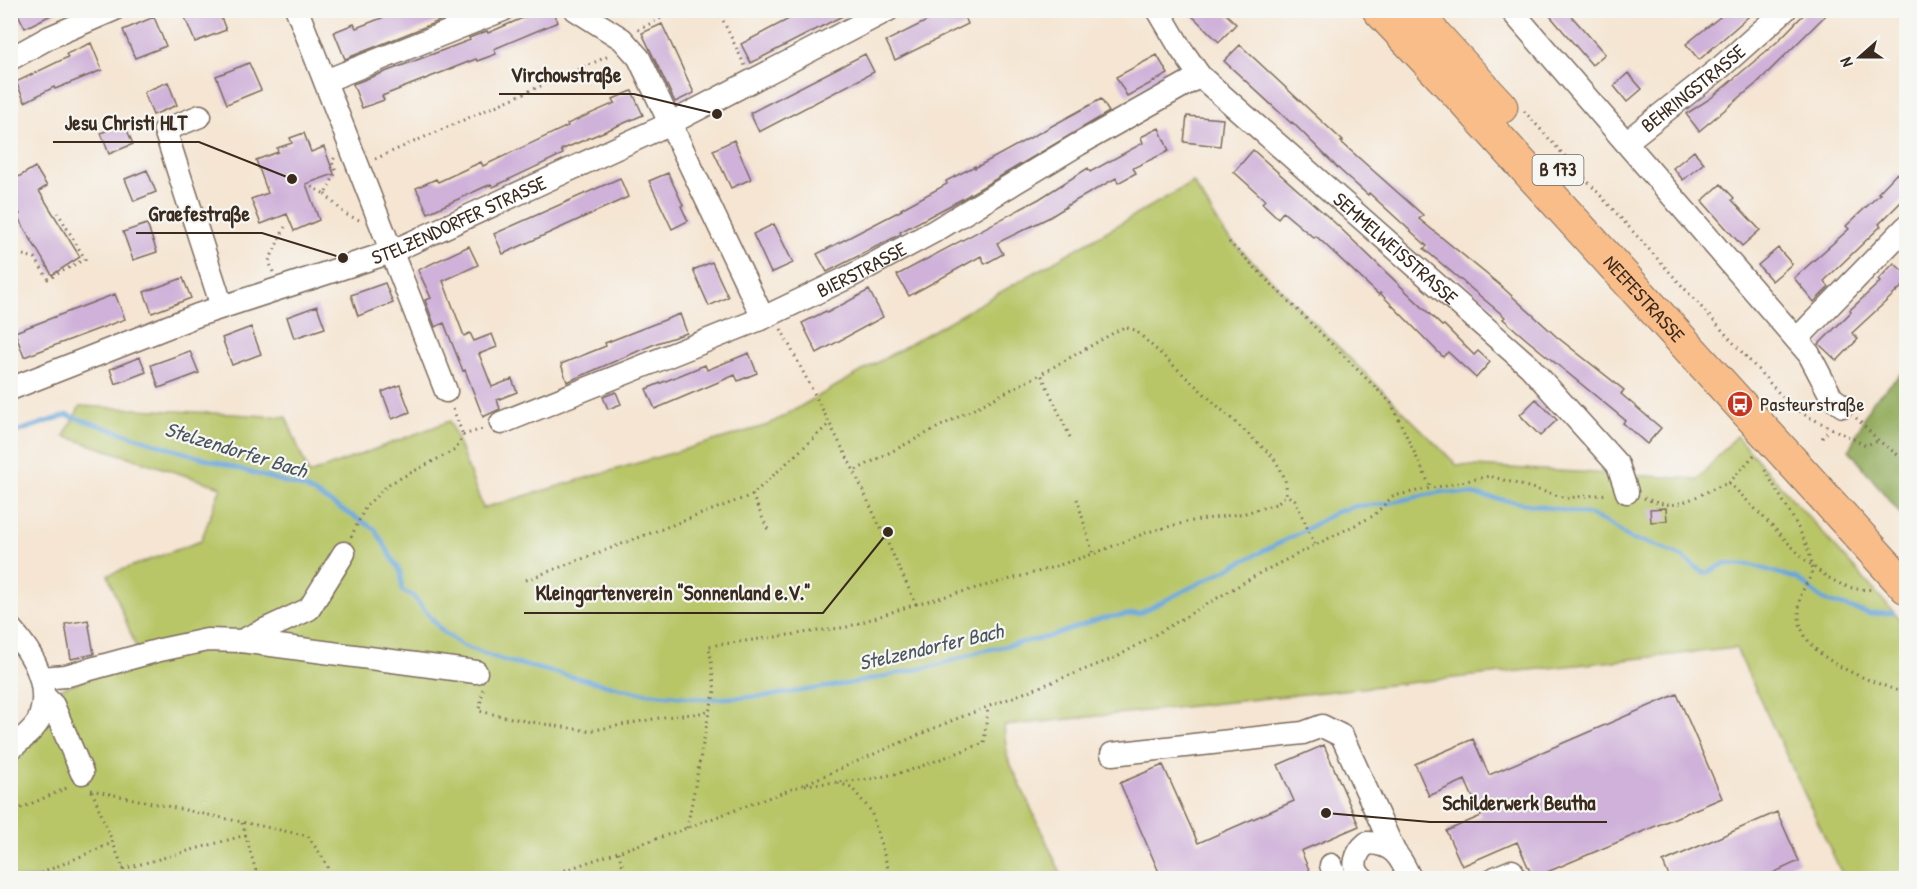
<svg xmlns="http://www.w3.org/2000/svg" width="1917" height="889" font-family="'Patrick Hand',sans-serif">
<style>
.green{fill:#b8c668;stroke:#7a7843;stroke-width:1.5}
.forest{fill:#92ab5c;stroke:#666a3d;stroke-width:1.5}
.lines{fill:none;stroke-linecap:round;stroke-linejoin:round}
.stream{stroke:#67a5d9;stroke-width:4.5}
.building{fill:#cfb1d9}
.minor-casing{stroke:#7c6b5d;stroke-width:25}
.highway-casing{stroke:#7c6b5d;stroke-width:35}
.path{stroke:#7c6b5d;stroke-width:3;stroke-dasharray:1.5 4.5;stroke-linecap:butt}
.minor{stroke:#fff;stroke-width:22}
.highway{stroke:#f8bd89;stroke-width:33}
.labels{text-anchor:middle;stroke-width:4.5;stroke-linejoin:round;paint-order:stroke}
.shield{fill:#f6f6f2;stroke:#73675e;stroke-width:1.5}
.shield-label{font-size:18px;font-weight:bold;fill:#3b2a1e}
.street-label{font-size:20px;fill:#3b2a1e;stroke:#f6f6f2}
.poi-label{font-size:20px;fill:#3b2a1e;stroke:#f6f6f2;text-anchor:start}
.water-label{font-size:21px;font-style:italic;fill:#4a555f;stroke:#f6f6f2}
.leader{fill:none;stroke:#3b2a1e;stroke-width:2}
.callout-dot{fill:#3b2a1e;stroke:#f6f6f2;stroke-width:2}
.callout-label{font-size:21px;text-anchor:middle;font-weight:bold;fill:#3b2a1e;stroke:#f6f6f2;stroke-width:4.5;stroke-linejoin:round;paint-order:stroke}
</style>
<rect width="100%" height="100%" fill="#f6f6f2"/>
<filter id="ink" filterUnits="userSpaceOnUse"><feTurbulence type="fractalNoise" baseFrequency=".0167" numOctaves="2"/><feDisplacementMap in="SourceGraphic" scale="12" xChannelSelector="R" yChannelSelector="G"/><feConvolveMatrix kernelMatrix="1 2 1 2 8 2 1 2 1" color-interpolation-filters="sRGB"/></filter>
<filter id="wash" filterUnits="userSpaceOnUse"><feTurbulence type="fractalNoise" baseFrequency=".008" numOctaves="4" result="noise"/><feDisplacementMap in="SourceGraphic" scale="24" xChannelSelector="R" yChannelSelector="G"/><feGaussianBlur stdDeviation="1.35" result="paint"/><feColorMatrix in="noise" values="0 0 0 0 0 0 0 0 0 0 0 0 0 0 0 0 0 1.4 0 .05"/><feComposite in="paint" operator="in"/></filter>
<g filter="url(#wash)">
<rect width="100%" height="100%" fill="#f5e5d2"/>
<path class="green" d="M1193 182 1225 234 1457 465 1698 479 1736 436 1906 626V878H1844L1736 648 1004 726 1007 756 1063 878H11L10 755 51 692 141 660 108 575 201 541 221 487 64 436 80 406 286 417 309 474 450 421 483 508 768 425Z"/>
<path class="forest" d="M1906 369V521L1849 450 1871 403Z"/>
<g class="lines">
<path class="stream" d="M10 434 67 415 179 451 307 489 375 529 401 573 402 591 412 595 443 632 463 646 502 660 637 692 705 699 767 696 853 683 938 665 982 651 1048 637 1102 618 1140 613 1303 531 1336 512 1356 506 1384 504 1441 492 1470 494 1591 515 1614 527 1632 540 1649 543 1681 556 1705 574 1724 564 1751 565 1798 579 1823 600 1870 614 1893 613"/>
</g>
<g id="blocks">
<path class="building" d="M16 10H61L25 28Z
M182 10H218L226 30 195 42Z
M402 10 464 11 345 59 334 32 354 24 356 28Z
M541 10H553L558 22 494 49 496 54 477 61 476 59 382 96 384 100 362 108 353 84 470 40 469 38 487 31 488 33Z
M806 10H854L751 63 741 44Z
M949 10H962L968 24 895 60 886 41Z
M1186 10H1222L1236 24 1219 42Z
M1545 10H1566L1605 54 1592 65Z
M1714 10H1756L1699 60 1686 44 1720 17Z
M1808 10H1831L1756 84 1699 131 1686 114 1711 98 1777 42Z
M154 17 166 46 135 58 123 30Z
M662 24 694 93 675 102 642 33Z
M91 43 102 70 55 89 54 87 25 102 16 82 68 57 66 54Z
M1240 45 1343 141 1341 142 1423 215 1419 219 1501 286 1557 337 1624 390 1621 394 1661 428 1647 444 1623 423 1625 420 1526 339 1503 319 1505 317 1424 249 1427 246 1369 193 1368 195 1341 171 1292 122 1291 123 1224 61Z
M865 54 874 72 759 132 750 113Z
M1157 55 1168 74 1127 96 1116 77Z
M249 63 261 90 227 104 216 76Z
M1628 73 1642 89 1627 102 1614 86Z
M168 82 177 105 153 115 144 92Z
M632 91 643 115 561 150 563 154 493 187 491 184 428 213 416 188 436 179 438 182 481 162 483 166 568 126 567 124 615 103 613 99Z
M1101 99 1109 112 962 199 900 232 901 234 827 272 817 254 902 210 901 209 947 184 946 181 975 166V168Z
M1187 116 1223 119 1220 146 1184 142Z
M124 123 133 144 109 154 101 133Z
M1159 128 1169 151 1133 168 1136 173 1118 183 1116 178 1066 206V207L1050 217 997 243 1003 254 985 264 981 256 909 296 897 275 1039 199 1088 168 1090 172 1143 143 1141 137Z
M304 133 311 152 324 147 334 174 306 184 319 220 294 231 287 214 261 224 251 199 268 193 256 160 278 152 277 148 292 143 290 138Z
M734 140 751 179 731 188 713 150Z
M1253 150 1335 223 1442 326 1444 325 1474 355 1478 351 1490 362 1476 378 1448 352 1443 357 1380 293 1379 295 1316 236 1314 238 1283 212 1278 218 1262 203 1265 200 1234 172Z
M1694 151 1704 163 1683 180 1673 168Z
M35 167 47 186 39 191 80 257 52 275 17 216 20 214 10 198V182Z
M147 170 156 192 134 201 125 179Z
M668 173 683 205 681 206 688 221 672 229 649 181Z
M1897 173 1906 182V197L1879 224 1881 226 1824 281 1829 287 1814 302 1794 278 1849 229 1846 226 1880 194 1878 193Z
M620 178 628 197 503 254 494 234Z
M1721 184 1734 198 1732 200 1760 230 1742 246 1702 201Z
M147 224 157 252 133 260 123 232Z
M774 224 793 263 771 273 753 234Z
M469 246 478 265 443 281 464 336 470 333 474 341 492 334 497 347 479 354 492 387 512 379 517 392 497 400 500 409 483 417 465 370 463 371 444 323 435 327 425 300 431 298 418 270Z
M1778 248 1792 264 1772 281 1758 265Z
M712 262 728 297 709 306 693 270Z
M1894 263 1906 274V283L1852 333 1858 339 1837 361 1819 344 1851 312 1850 310 1880 282 1878 280Z
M183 278 191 298 152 313 144 292Z
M385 283 393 303 358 316 351 295Z
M869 290 883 317 817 353 802 323 826 311 827 313Z
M115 294 125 319 24 357 15 332Z
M317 306 325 328 294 338 287 317Z
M680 314 687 333 657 343 567 382 561 364 606 346 605 343Z
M251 327 261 354 232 365 222 338Z
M190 351 199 373 159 388 151 365Z
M749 353 757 373 738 381 735 375 655 409 646 389 705 365 707 370Z
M140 357 146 372 115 384 110 369Z
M400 385 410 412 392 419 382 392Z
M616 392 621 404 608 409 603 397Z
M1536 399 1557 420 1540 436 1520 415Z
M1666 508 1667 521 1651 522 1650 509Z
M88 620 94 654 71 659 65 624Z
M1677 694 1722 798 1533 878 1517 842 1462 866 1446 831 1481 816 1465 780 1429 796 1415 764 1473 739 1489 775Z
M1324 745 1359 826 1301 851 1313 879H1162L1120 783 1163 765 1198 843 1294 801 1278 765Z
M1777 812 1799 861 1760 879H1670L1663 862Z"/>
</g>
</g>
<g filter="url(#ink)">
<use href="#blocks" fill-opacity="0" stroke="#7c6b5d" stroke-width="1.5"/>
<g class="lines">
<defs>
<g id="minor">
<path d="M297 10 446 391"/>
<path d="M576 10 622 39 639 58 763 318"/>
<path id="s1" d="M1158 10 1181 49 1200 76 1529 366 1618 465 1627 492"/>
<path d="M1511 10 1809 354 1832 398 1843 406"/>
<path d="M10 59 50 37 113 10"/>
<path d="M325 81 503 10"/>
<path d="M200 116 165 130 222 307"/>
<path id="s2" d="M1626 142 1721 67 1785 10"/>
<path d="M1797 339 1906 227"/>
<path id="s3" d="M10 389 198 315 391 252 671 123 888 10"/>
<path id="s4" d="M501 423 763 318 853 275 933 232 1079 144 1200 76"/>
<path d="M10 628C30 650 48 679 42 709 41 714 40 718 38 722 31 733 20 741 10 749"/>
<path d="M241 641 309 609 344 553"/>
<path d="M42 678 65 676 160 650 207 640 241 641 476 672"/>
<path d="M44 696 53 705 82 773"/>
<path d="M1112 754 1303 733 1322 726 1342 736 1394 851"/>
<path d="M1331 865 1336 878"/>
<path d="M1362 878C1350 868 1356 852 1367 843 1393 843 1400 856 1410 878"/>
<path d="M1495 878 1512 871"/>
</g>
<g id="highway">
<path id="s5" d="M1379 10 1460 96 1906 587"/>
<path d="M1412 10 1501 107"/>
</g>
</defs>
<use href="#minor" class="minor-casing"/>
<use href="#highway" class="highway-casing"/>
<path class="path" d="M718 10 745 66
M638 30 677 10
M1524 111 1787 402 1805 415 1865 445 1879 441
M375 159 611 55
M306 184 325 194 336 172 332 162 335 157
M325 194 345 214 359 220
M1229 242 1391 403 1431 488
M23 255 35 258 48 279 85 259 58 213
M273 272 269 261 285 227
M781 329 854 471 1041 374
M453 409 463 435
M1856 418 1879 441 1906 461
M463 435 483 429
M1070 437 1041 374 1124 327 1135 330 1273 457C1281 470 1288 480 1286 495L1295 500 1315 545
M1822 438 1830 429
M1765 470C1779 496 1808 537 1812 565 1814 576 1804 585 1801 595 1799 600 1799 607 1799 613 1798 660 1871 680 1906 694
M1729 483 1755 454
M752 495 769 532
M1644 498C1653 502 1666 506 1676 504 1694 500 1711 488 1729 483 1745 498 1760 514 1775 529 1800 555 1834 595 1874 589
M1077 499 1093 554
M351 537 366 506 389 484 455 450 463 435
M526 580 752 495 829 424
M916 604 1041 571 1093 554 1148 532 1187 522 1245 513 1276 504 1286 495
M483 689 479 711 525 721 589 731 664 717 709 712
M838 783 851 787 871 811 891 878
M805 785 871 779 908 771 984 743 988 707
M91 790 308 836C316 849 329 863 331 878
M92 791 127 878
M10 813 69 787
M242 823 258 878
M687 828 709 712 715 691 709 646 847 627 916 604 854 471
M618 852 627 878
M123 869 246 835
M30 878 112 843
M542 878 673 833 800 786 951 721 1117 657 1260 573 1373 516 1393 496 1490 476 1566 498 1608 494"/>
<use href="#minor" class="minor"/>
<use href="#highway" class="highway"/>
</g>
</g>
<defs>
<symbol id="bus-disc" viewBox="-11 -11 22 22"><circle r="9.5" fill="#c8321e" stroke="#f6f6f2"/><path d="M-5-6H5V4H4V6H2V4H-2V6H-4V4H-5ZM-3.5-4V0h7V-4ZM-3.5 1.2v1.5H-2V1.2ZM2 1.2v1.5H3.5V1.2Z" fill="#fff"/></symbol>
</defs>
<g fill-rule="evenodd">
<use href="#bus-disc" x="1725" y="389" width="30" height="30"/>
</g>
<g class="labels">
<rect class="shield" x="1532.5" y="155" width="51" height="30" rx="4.5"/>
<g class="shield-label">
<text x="1558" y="176">B 173</text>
</g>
<g class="street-label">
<text dy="7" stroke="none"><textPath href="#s2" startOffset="86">BEHRINGSTRASSE</textPath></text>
<text dy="7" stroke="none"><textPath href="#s3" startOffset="480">STELZENDORFER STRASSE</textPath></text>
<text dy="7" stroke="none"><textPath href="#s1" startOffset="339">SEMMELWEISSTRASSE</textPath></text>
<text dy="7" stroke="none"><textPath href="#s4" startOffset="392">BIERSTRASSE</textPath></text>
<text dy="7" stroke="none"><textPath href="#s5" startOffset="392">NEEFESTRASSE</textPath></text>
</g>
<g class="poi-label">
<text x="1760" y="411">Pasteurstraße</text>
</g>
<g class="water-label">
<text transform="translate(236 450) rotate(17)" y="7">Stelzendorfer Bach</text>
<text transform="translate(931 647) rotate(-13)" y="7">Stelzendorfer Bach</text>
</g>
</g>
<path class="leader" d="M717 114L634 94H499M292 179L199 142H53M343 258L262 233H136M888 532L823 613H524M1326 813L1430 822H1607"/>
<g class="callout-dot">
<circle cx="717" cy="114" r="6"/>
<circle cx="292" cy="179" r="6"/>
<circle cx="343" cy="258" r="6"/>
<circle cx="888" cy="532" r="6"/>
<circle cx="1326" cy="813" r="6"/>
</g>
<g class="callout-label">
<text x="566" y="82">Virchowstraße</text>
<text x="126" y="130">Jesu Christi HLT</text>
<text x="199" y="221">Graefestraße</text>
<text x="673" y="600">Kleingartenverein "Sonnenland e.V."</text>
<text x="1519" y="810">Schilderwerk Beutha</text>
</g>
<rect width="1917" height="889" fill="none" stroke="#f6f6f2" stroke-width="36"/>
<g transform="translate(1860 57) rotate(249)" stroke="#f6f6f2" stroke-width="4.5" paint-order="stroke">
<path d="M0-4.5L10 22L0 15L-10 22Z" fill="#3b2a1e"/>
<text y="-9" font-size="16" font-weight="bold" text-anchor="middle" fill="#3b2a1e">N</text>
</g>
</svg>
